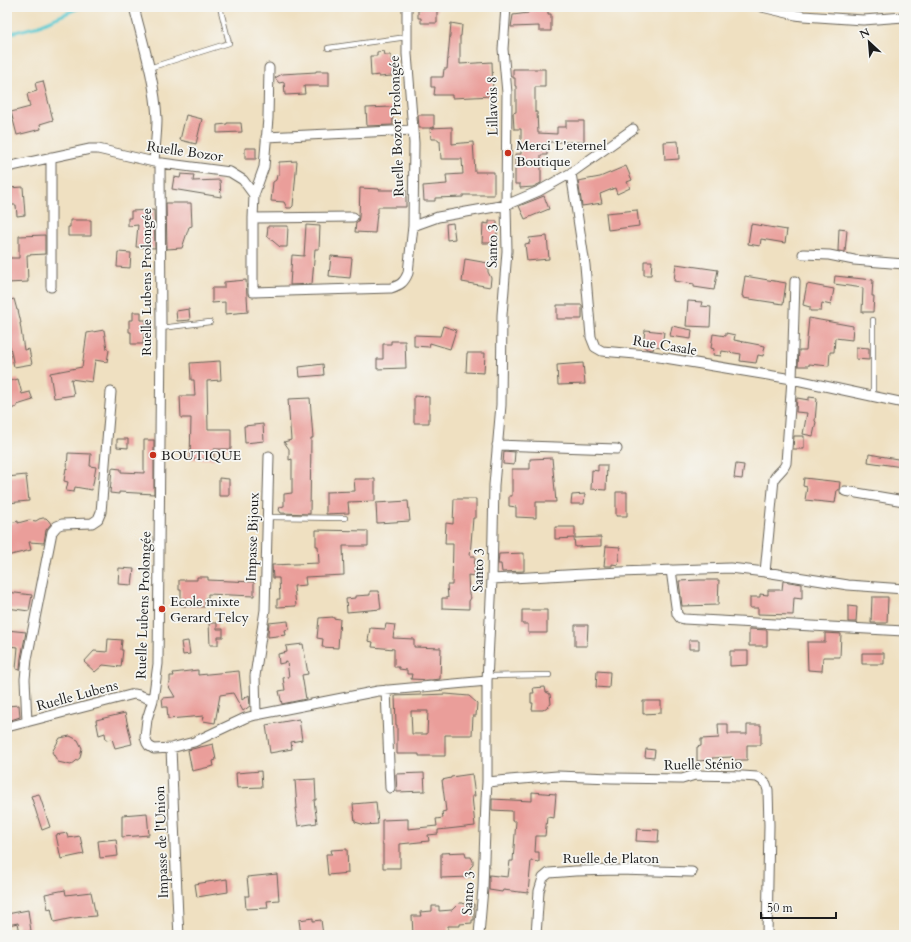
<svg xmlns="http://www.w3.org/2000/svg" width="911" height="942" font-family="Cardo,serif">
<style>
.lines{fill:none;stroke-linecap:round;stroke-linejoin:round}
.stream{stroke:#5dcad2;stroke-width:3}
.building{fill:#ea9e9a;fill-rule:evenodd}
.lane-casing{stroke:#666156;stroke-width:6}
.street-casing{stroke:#666156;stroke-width:11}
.lane{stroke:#fff;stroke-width:4.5}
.street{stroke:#fff;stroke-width:9}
.poi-dot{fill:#c8321e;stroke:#f6f6f2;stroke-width:1.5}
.labels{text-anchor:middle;stroke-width:3.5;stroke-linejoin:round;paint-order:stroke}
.street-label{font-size:14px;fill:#1c1c1c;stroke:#f6f6f2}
.poi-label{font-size:14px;fill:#1c1c1c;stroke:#f6f6f2;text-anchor:start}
</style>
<rect width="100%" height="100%" fill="#f6f6f2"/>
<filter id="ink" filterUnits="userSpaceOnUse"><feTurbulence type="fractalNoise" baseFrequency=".025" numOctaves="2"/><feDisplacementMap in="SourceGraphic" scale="8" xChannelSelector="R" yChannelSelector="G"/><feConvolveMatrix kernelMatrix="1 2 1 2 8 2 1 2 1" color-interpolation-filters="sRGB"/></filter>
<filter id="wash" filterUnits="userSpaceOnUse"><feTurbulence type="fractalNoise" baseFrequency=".012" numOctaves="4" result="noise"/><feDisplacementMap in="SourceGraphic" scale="16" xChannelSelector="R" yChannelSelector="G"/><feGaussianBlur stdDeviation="0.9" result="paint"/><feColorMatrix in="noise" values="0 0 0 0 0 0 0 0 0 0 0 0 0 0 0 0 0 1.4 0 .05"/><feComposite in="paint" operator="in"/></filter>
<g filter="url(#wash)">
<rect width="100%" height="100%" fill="#efe0c1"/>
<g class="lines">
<path class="stream" d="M7 34 35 27 81 7"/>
</g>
<g id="blocks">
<path class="building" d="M421 7H437V23H421V18H418V10H421Z
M528 7H548V14H551V31H539V26L511 27 513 15 528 13Z
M451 23 462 25 461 36H460V64L492 62 493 96 452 98V95H434L435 87H431V77H443L444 69H447Z
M384 51 385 55H391L392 76 379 77V75L371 76 370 56H377V52Z
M513 69H545V87H535V112H537L538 133 557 134V127H566V121H584V142H547V155H541V183L533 187 520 188V184H515V154H521V129H514L513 113 516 112V86H515V78H513Z
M316 71H329V86H304L305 94 285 95 284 82 279 83 275 78 282 74 316 72Z
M43 81 53 120 40 124 41 129 17 135 11 112 30 107 27 94 37 91 35 83Z
M392 107 393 125 367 126 366 108Z
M186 115 202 119 196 144 180 140Z
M418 115H434V128H419Z
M227 123H241L242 132 217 133V125L227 124Z
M452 127V144L473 142 475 172H494V195H463V197L435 198V201H424L423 186 447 184 446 175 463 174 462 159H441L440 141H438V139H431L430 128Z
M678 141 679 159 665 160 664 142Z
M245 148H256V159H245Z
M297 161 293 206 291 208H287L284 202 271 201 273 182 276 180 277 175 279 176V162Z
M626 166 632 180 627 182 630 188 617 194 615 188 600 194 602 203 582 206 578 181 600 177Z
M181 174 194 175 193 181 220 180 221 197 172 189 174 177 180 178Z
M23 187 25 215 17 216 16 205H10L8 188Z
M360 188 379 189V190H406V207H378V213H377L375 233 355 232 356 222H358L359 217Z
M544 196 549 209 525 219 519 206Z
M166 203H191L192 226 189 227 182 248 167 249Z
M154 210 155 248 136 247 138 225 128 226V218H131V211Z
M637 210 639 226 608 230 606 213Z
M70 220H91V236H68V227H70Z
M489 221H497V243H482L483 223 489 224Z
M453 223 455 239 447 240 446 224Z
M751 224 787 230 785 243 761 239 760 246 748 244Z
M306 225 320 226 319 249H315L312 284 290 285 292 255 304 256Z
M268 226H288L287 247H280L267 236Z
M839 229 847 230 845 252 838 251Z
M45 235V254L27 255 28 282 7 283V258H19V236Z
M547 236 549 259 527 261 525 244 530 243 529 238Z
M118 252 131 253 130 268 117 267Z
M331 256 352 258 350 278 329 276Z
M465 259 488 263V272L491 278 490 287 462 282Z
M644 261H652L651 275H644Z
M676 264 718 270 714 290 694 287V284L674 281Z
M745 276 786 283 783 304 743 298V296H742Z
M835 276 873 280 872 296H874L873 312H862L863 288 834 284Z
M246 280 248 312 225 314V302L212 303V288H224V282Z
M807 284 834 289 831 305 822 303 821 311H810V307L803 305Z
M14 299 17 310H18L21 323H20L24 350 29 349 32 364 14 367 10 346H7V301Z
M688 301 702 302 701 306 711 307 710 327 686 326Z
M557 305H582V319H557Z
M189 309 190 320 177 321 176 311Z
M133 312H141V320H146V332H144L143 344H131V332H129V320H133Z
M809 318 853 326 852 340 835 338 834 352H830L829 366 809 364V366H798L799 350H806Z
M443 326 456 330 450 349 430 343 429 347 414 346V335L440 336Z
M672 326 692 330 691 339 670 336Z
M104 330 107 349 109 350 107 362 95 360 92 382 71 379 74 395 54 398 50 373 82 367 87 333Z
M645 330 664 332 662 347 654 346 653 350 646 349V347L643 346Z
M726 333 735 335 734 340 765 346 763 356 758 355 756 363 740 361 741 354 722 351 721 356 713 355 714 349 711 348 713 334 726 336Z
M391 341H405L406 368 377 369V359H383V344H391Z
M856 347 869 348V360L856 359Z
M467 353H485L484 373 466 372Z
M220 361 221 380 207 381 208 429H231V449H214V459H190L191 418H181L180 396H195L194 380H191L190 363Z
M583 363 585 384 558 385 557 365Z
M323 364 324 375 300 377 299 367Z
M18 379 22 394 30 392 33 400 17 405V407L7 410V382Z
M414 396 429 397V423H414Z
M809 397 817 398 815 421 816 422 813 436 803 434 807 413 796 412 797 398 809 400Z
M310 398 313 438H311L310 514 281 513 279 510 280 507 284 506V494L292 493V459L289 460V449L284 442 291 440 288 399Z
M263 424 264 441 245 443 244 426Z
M794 436H804V449H793Z
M117 439H128V448L117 447Z
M144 440H154V494L119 492V494L110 493 112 468 121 469V472L144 473Z
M504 451 515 452 514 465 503 464Z
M68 453 91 454 90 466 96 467 92 490 75 487 74 492 66 491 68 482 64 481 66 468 67 469Z
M869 454 903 460 902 467 868 462Z
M552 458 556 502H536V518L516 517V507L509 506V496H512V469H530V459Z
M736 464 744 465 742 479 734 478Z
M598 465H607L606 490 591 489 592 470 598 471Z
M26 475 29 501 7 503V477Z
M219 478 229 479V496H219Z
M804 478 840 482 839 490H837L835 503 805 500 807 487 803 486Z
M354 479H375V501L348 502 349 513 326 514V492L355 491Z
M616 492H627V516H616Z
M585 494 584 504H571L572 495Z
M454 499H476V518H473L470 556H475L474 576 468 575 469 594 471 598 469 601V609L442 608V598H448L447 585H452L453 544H445L446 523 453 524Z
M408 501 410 521 377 523 376 503Z
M43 518H46L49 521 51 524 46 530 44 543 29 542 31 550 7 556V524L18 521V523L29 520 36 521 39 519Z
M555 527H575V538L601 537V546L575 547 574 538 555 539Z
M316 530 368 531V546H343L344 575 305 577 306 585 294 586 296 606 277 607V599H280L279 578H273L272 565 319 563 318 546H316Z
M606 546 620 547 618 565 612 564V566H604Z
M524 553V571L502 572 501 564H498L499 554Z
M119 568 134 569 132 585 118 584Z
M197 577H208V580L254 582V596L208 594V598H205V607L181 606V590H179V580H197Z
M699 580H719L718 605 682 606 679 581Z
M783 581 802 584V599L794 598 793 615 758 614V608H750V597H760V594L768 595V590H782Z
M370 591H379L381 609 347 612 346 599 355 598V596L370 595Z
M7 592 32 595 29 611 7 608Z
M872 597H888L887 623H871Z
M848 606 857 607 856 622H848Z
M522 610H547V633H528V624H522Z
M333 617V618L340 619 338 648 322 647 323 639 317 638 319 618Z
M288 621 289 629 285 630 286 635 268 637V633L269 623Z
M209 623H217V629H223V637H218V645H210Z
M386 624 395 625 393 638 414 639V647L441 648 440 679 431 680 411 679 412 674H407V670L399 669V667H394V649L372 647 373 642 368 641 370 628 385 629Z
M575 625H588L587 646H575Z
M749 629 767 630V646H749Z
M7 630 26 632 21 658 20 670 16 669 18 647 7 646Z
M825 633 841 634 840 657H823L822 671 808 670 807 642H825Z
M108 639 122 640 121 650H123L121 667 103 665 95 672 84 662 94 651 107 652Z
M689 640H699V649H689Z
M188 641 190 654 183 655 181 642Z
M303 644 308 674 302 675 306 699 282 704 279 691 285 690 283 678 289 677 287 662 279 664 278 654 287 652 286 646Z
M730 651H748V665L730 666Z
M862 653H884V664H862Z
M198 670V675L239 671 242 700 249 695 250 706 243 711 233 693 220 695 215 723 203 721 204 716 168 719 167 707H163L162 698 175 697 168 685 170 682V676H174L173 673Z
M597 671 610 672 609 688 596 687Z
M545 687 546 692 550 694 551 704 543 710H532L533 703H531V693H534L533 688Z
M446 694 469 696 477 703 476 716H473L472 735H445V756H419V754H397V725H396L395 696ZM411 711H428L427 734H412Z
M643 701H661V713L643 714Z
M19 705 20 717 8 721 7 706Z
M125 713 132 744 115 748 112 739 106 740 105 733 99 735 96 720Z
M299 719 302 740 291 742 292 749 270 753 266 725Z
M718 724H728V734H747V725H761V745H747V760H732V757L712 758V760L697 761V747L701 746V739L719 738Z
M70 736 78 740 82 748 80 758 71 765 58 762 52 752 60 738Z
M213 744 216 760 213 761 214 766 192 771 188 750Z
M646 749 655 750 654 758 645 757Z
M261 771 262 787 237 788 236 773Z
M424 773 425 791 397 792 396 774Z
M472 774 475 796H472L475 826 438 830V834L428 835 429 841 400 844V868H383V844H382V820L408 819V829L437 826 436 819 443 818 442 812 446 811 442 780 451 778V777Z
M315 779 316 800H314L317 823 298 826 295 808H297L295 780Z
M532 792 556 794 554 818 547 817 545 836H536L535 852H539V862L531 861 528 893 503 890 502 892 489 890V875L508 877 510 861H513L516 821H512V811L492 810V799L532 801Z
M39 794 50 827 42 830 31 796Z
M376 802 378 824 365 825 355 822 353 804Z
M147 813 149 835 122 837V815Z
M637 829 659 830 658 842 636 841Z
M67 833 68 838 80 836 84 854 61 859 56 835Z
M116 839 118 856 100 858 98 841Z
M347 849 348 873 328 875 326 854H332L331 850Z
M465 852 466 857H471L473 861V865L470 868V877L441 878V853Z
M277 874 279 900 267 901 268 908 246 909 245 896H249L247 877Z
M227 879 228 892 197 897 195 884Z
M65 890 66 895 91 892 96 916 73 918 54 922 51 908 48 909 45 894Z
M459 903H463L465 905 474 904V920H472V923L460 924V926H448V932L432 933 433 935H413L412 916H421L420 912 432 911V906H439V911L452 910Z
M28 910 31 931 20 933 18 923 8 925 7 914Z
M313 918V921L321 920 323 935H301L299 920Z"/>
</g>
</g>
<g filter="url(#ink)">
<use href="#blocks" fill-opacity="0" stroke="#666156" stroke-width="1"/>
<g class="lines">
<defs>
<path id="lane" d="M328 48 407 37
M149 68 229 43 220 7
M161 328 210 322
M873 396V320
M267 517 345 518
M487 676 549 675"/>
<path id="street" d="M134 7C143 43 155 81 157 119 157 133 155 148 154 162
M762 7 796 15 803 16 863 20 904 17
M266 137 413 130
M51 157V287
M160 163 161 328 158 664 153 700 147 719 145 737 147 743 149 746 154 749 171 748 194 742 245 718 256 715 378 691 487 681
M7 167 90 149H98L154 162 230 172 243 180 254 195 253 218V292L391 288C400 285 404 283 408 273L413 226 414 143 407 54V7
M571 173 585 265 591 337 595 347 602 351 647 355 792 379 904 403
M254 195 264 167 268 118 269 68
M253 218 353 217
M413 226 438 217 506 205 539 191 571 173 633 129
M803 254 829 255 854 260 904 264
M497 445 617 449
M845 491 904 501
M671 570 677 614 680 618 684 619 904 631
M765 572 774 479C777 473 784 470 786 463L792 379 795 281
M492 579 620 572 730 568 765 572 848 585 904 589
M386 690 390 788
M256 715 255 676 265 610 269 456
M27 722 25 679 27 659 52 532 57 526 62 524 92 523 98 519 101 512 111 392
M7 727 134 694 139 695 153 700
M171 748 178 918 179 935
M487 782 557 776 612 778 682 779 695 775 742 776 757 777 762 780 766 784 768 790 769 825 767 935
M479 935 483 888 486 800 487 782V681L492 579 494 485 501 405 502 315 507 251 506 205 507 93 503 49 506 7
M536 935 539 891 543 878 549 873 575 871 618 870 692 872"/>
</defs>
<use href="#lane" class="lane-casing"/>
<use href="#street" class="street-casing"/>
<use href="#lane" class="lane"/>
<use href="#street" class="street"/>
</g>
</g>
<g class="poi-dot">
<circle cx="508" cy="153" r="4"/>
<circle cx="153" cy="455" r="4"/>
<circle cx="162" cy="609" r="4"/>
</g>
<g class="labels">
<g class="street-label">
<text transform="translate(492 106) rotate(-91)" y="5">Lillavois 8</text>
<text transform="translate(396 126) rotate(-92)" y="5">Ruelle Bozor Prolongée</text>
<text transform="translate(185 151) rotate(8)" y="5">Ruelle Bozor</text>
<text transform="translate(492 246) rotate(-89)" y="5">Santo 3</text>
<text transform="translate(146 282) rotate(-90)" y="5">Ruelle Lubens Prolongée</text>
<text transform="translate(665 345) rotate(9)" y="5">Rue Casale</text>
<text transform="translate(252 537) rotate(-88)" y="5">Impasse Bijoux</text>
<text transform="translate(478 570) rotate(-88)" y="5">Santo 3</text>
<text transform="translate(143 605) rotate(-88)" y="5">Ruelle Lubens Prolongée</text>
<text transform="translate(77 695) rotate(-15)" y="5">Ruelle Lubens</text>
<text transform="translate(703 764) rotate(-1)" y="5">Ruelle Sténio</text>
<text transform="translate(161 842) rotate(-92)" y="5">Impasse de l'Union</text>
<text x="611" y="863">Ruelle de Platon</text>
<text transform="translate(468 893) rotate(-86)" y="5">Santo 3</text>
</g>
<g class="poi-label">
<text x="516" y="150">Merci L'eternel<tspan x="516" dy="16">Boutique</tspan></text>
<text x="161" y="460">BOUTIQUE</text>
<text x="170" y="606">Ecole mixte<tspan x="170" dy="16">Gerard Telcy</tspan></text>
</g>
</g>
<rect width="911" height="942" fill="none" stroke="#f6f6f2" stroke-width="24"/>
<g transform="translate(869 42) rotate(334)" stroke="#f6f6f2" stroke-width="3" paint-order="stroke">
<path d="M0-3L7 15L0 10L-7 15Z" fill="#1c1c1c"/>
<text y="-6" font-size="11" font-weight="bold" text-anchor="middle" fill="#1c1c1c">N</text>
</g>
<path d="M761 912v6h75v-6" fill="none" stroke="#1c1c1c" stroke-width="2"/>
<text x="767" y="912" font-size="12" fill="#1c1c1c" stroke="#f6f6f2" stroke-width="3" paint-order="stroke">50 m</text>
</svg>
